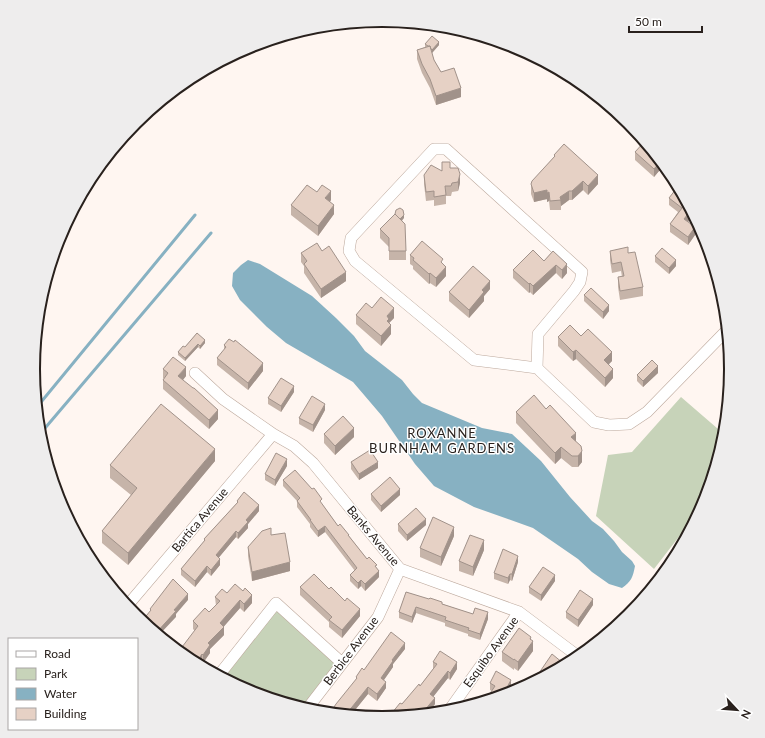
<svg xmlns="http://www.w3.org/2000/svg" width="765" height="738" font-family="Lato,sans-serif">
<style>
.green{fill:#c7d3b9}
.water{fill:#87b1c2}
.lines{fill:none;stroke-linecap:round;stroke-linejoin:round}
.stream{stroke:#87b1c2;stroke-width:3}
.street-casing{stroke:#bda99d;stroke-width:12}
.street{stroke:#fff;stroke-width:11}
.wall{fill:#c6b4a9}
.shaded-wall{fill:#a1928a}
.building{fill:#e6d1c5;stroke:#a1928a}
.labels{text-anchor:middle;stroke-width:3;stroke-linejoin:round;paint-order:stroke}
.street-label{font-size:12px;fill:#29211d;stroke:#fff}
.neighbourhood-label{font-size:13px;letter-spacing:1px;fill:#29211d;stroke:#fff}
.rim{fill:none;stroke:#29211d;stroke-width:2}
</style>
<rect width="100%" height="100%" fill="#fff6f1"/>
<path class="green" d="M681 397 725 435V437L705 503 654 569 596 516 608 455 632 452Z
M276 603 342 663 307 709 249 691 219 675Z"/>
<path class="water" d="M248 260 260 264 312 296 336 318 354 336 365 351 402 380 413 394 422 403 482 428 512 434 541 461 570 497 592 521 603 529 614 541 622 552 632 561 635 566C633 577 631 582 622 588L609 584 592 572 578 559 533 528 474 507 434 486 415 464 382 416 353 382 286 343 267 327 240 300 232 286 233 273 241 265Z"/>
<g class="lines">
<path class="stream" d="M37 407 195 215
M40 434 211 233"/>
<defs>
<path id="street" d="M537 368 538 334 574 291 580 282 582 272 446 149H434L351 238 349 251 355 261 474 360 537 368 594 422 609 425 629 424 647 412 728 329
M195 373 223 399 273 434 294 446 313 463 400 569 519 612 579 657
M127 606 273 434
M219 675 276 603 342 663
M307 709 378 617 400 569
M448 712 519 612"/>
</defs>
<use href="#street" class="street-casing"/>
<use href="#street" class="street"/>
</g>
<path class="wall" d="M425 44 439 45 432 53 434 60 441 72 461 97 436 105 430 88 422 73 417 59V50L425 47Z
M635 152 664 165 654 177 635 160Z
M554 155 598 184 588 195 583 190 572 200H569L561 206V210H550L549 201 547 202V199L534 202 531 194V184L554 157Z
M450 168 460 183 458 191 452 192 451 196H446V204L434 206V200L426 201 424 184V175Z
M317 192 331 200 330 202 334 214 318 236 291 215V205Z
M684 196 688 222 695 235 688 245 670 232V224L678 212 669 205V198Z
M404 218 402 221 406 251V260H389V247L380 238V229Z
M322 251 346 281 321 298 304 273V266L301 262V253Z
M553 251 567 273 562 279 556 273 533 295 530 292 529 293 513 278V270L544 261Z
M610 251 628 253 643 287V296L620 300 618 287V277H622L621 271 612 273 610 260Z
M410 255 446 276 436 287 430 283 429 284 413 269V266L410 264Z
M655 256 676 266 669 274 655 262Z
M490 289 484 296V301L469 318 449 301V292Z
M584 295 609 311 603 319 584 301Z
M372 308 394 318 389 323 391 334 381 346 356 324V315Z
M197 333 205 343 200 349 198 347 185 361 178 355V352L185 347Z
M581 336 612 361 609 364 613 378 605 387 576 359 573 361 558 346V337Z
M224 345 263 371 248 390 217 365V358L224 350Z
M163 369 186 376 183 380 218 419 209 429 163 389V380L164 379 163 378Z
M658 373 643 387 637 381V375Z
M294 392 281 412 268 404V398Z
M325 410 313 432 299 424V418Z
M516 412 576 441 582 462 578 467H572L561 458 555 464 516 423Z
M324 434 354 437 335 455 324 443Z
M215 461 128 565 102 543V531L131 495 110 478V465Z
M351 462 378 468 359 480 351 469Z
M287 466 275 486 265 480V474Z
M283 480 322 504 338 526 349 536 367 559 377 568 379 577 365 591 361 586 358 589 350 581V575L355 571 325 532 318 537 310 527V524L297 507V501L283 486Z
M371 494 400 495 381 512 371 500Z
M237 501 259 511 248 524V528L238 539 236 537 219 557 220 565 211 576 207 572 195 587 181 575V569L204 542V539L237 503Z
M398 524 426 525 407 541 398 531Z
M271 535 290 571 252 581 248 556V547Z
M454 536 441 566 420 557V548Z
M484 550 473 576 459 571V561Z
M518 562 512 581 510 580 508 584 494 579V573Z
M555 581 541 601 529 593V587Z
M300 587 329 589 360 616 342 638 329 627V622L300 595Z
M406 592 488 619 480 640 468 636V634L445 626V623L416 613 412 623 399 618V612Z
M227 593 252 603 244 612 240 608 224 626V635L210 649V653L203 663 202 662 200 665 188 659 195 631 193 629V621L209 612 216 606 215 597Z
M593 605 578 627 566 618V612Z
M531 640 533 651 518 671 514 668V670L502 661V652Z
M405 649 393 664V667L384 680 386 688 377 701 368 694 351 715 330 713 356 680V677L364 670Z
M433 662 457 669 450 680 448 678 433 696 435 704 427 714 391 717 392 716V713L420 686 433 669Z
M563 666 539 679V673Z
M490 683 511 686 492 691 490 690Z"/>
<path class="shaded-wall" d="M439 42V45L432 53V50Z
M461 88V97L436 105V96Z
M661 161 664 165 654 177V169Z
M460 174V183L458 191V182Z
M598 175V184L588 195V186Z
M583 181V190L572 200V191Z
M547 190V199L534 202V193Z
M331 191V200L325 207V198Z
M569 191V200L561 206 560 197Z
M549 192V201L547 202V193Z
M334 205V214L318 236V226Z
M691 210 694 215 684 227V219Z
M404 215V218L397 225V222Z
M695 227V235L688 245V237Z
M676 260V266L669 274V268Z
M567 264V273L562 279V270Z
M556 265V273L533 295V286Z
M446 267V276L436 287V278Z
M346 272V281L321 298V289Z
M430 273V283L429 284V274Z
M490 281V289L484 296V301L469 318V310L482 290Z
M530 283V292L529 293V284Z
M609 305V311L603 319V312Z
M394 308V318L389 323 391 325V334L381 346V336L387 316Z
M205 340V343L200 349V346Z
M198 344V347L185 361V358Z
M576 350V359L573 361V352Z
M612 352V361L604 369V360Z
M263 363V371L248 390V383Z
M658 366V373L643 387V381Z
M186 367V376L178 386V376Z
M613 369V378L605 387V378Z
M294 386V392L281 412V406Z
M325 404V410L313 432V425Z
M218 410V419L209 429V420Z
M354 428V437L335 455V446Z
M576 433V444L571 437Z
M561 447V458L555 464V453Z
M215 449V461L128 565V553Z
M582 451V462L578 467V456Z
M287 459V466L275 486V480Z
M378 462V468L359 480V474Z
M400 489V495L381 512V506Z
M259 505V511L248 524V528L238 539V533L246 520Z
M426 519V525L407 541V535Z
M325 526V532L318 537V531Z
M454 527V536L441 566V557Z
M236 531V537L216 561V555Z
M484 540V550L473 576V567Z
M518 556V562L512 581V574Z
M220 559V565L211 576V570Z
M290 562V571L252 581V572Z
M207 566V572L195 587V581Z
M379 571V577L365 591V584Z
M510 574V580L508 584V578Z
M555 575V581L541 601V595Z
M361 580V586L358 589V583Z
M188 594V600L176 614V617L159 635 156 633 174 610Z
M252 595V603L244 612V604Z
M593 599V605L578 627V620Z
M240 600V608L220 631V623Z
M416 607V613L412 623V617Z
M360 609V616L342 638V630Z
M488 612V619L480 640V634Z
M224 627V635L210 649V653L203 663V655L208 643Z
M531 637V644L533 641V651L518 671V662Z
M405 643V649L393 664V667L381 684V678L392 660Z
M202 654V662L200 665 196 663Z
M457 662V669L450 680V673Z
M563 663V666L559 668Z
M448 671V678L430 701V694Z
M511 680V686L506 694 502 696Z
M386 682V688L377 701V694Z
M368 687V694L351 715H348V712Z
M435 698V704L427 714H423V712Z
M420 710V714L417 715Z"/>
<path class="building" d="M432 36 439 42 432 50 431 49 430 46H428L425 44Z
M430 46 434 60 441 72 454 68 461 88 436 96 430 79 422 64 417 50Z
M645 141 661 161 654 169 635 152Z
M564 144 598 175 588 186 583 181 572 191H569L560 197 561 200 550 201 549 192 547 193V190L534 193 531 184 532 181 555 156 554 155Z
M442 162H450V168H458L460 174 458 182 452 183 451 186H445L446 195 434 197V191L426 192 424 175 431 165 442 171Z
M307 185 317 192 322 185 331 191 325 198 334 205 318 226 291 205Z
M676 189 684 196 691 210 684 219 695 227 688 237 670 224 682 208 669 198Z
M400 208 403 210 404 215 400 219 395 214 396 210Z
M395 214 405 224 406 251H389V238L380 229Z
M422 241 443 259 441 262 446 267 436 278 430 273 429 274 413 260 414 258 410 255Z
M317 243 322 251 329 246 346 272 321 289 304 264 307 261 301 253Z
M628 247V253L635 252 643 287 620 291 618 277 624 276 621 262 612 264 610 251Z
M662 248 676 260 669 268 655 256Z
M533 250 544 261 553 251 567 264 562 270 556 265 533 286 530 283 529 284 513 270Z
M473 266 490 281 482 290 484 292 469 310 449 292Z
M591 288 609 305 603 312 584 295Z
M381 297 394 308 387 316 389 319 387 321 391 325 381 336 356 315 366 303 372 308Z
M570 325 581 336 588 329 612 352 604 360 613 369 605 378 576 350 573 352 558 337Z
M197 333 205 340 200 346 198 344 185 358 178 352 183 346 185 347Z
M229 339 234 342 235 340 263 363 248 383 217 358 226 347 224 345Z
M173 357 186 367 178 376 193 388H194L218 410 209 420 163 380 168 373 163 369Z
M652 360 658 366 643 381 637 375Z
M281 378 294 386 281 406 268 398Z
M534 395 546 409 550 405 576 433 571 437 581 446 582 451 578 456H572L561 447 555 453 516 412Z
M312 396 325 404 313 425 299 418Z
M161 404 215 449 128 553 102 531 137 488 110 465Z
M343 416 354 428 335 446 324 434Z
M370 450 378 462 359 474 351 462Z
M276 453 287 459 275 480 265 474Z
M295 470 312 489 314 488 322 499 320 501 338 526 340 524 349 535H348L367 559 369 557 377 565 375 566 379 571 365 584 361 580 358 583 350 575 357 568 325 526 318 531 310 520H311L297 501 300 498 283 480Z
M390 477 400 489 381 506 371 494Z
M244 492 259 505 246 520 248 522 238 533 236 531 216 555 220 559 211 570 207 566 195 581 181 569 205 540 204 539 238 502 237 501Z
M416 508 426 519 407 535 398 524Z
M433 517 454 527 441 557 420 548Z
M271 528V535L285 533 290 562 252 572 248 547 262 531Z
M470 535 484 540 473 567 459 561Z
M503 549 518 556 512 574H510L508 578 494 573Z
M543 567 555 575 541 595 529 587Z
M314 574 329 589 331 587 345 601 347 598 360 609 342 630 329 620 332 617 300 587Z
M173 579 188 594 174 610 176 611 156 633 142 621 151 610 150 609Z
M235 584 243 591 245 588 252 595 244 604 240 600 220 623 224 627 208 643 210 645 203 655 202 654 196 663 188 659 179 651 198 626 193 621 205 608 209 612 220 601 215 597 222 589 227 593Z
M580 590 593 599 578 620 566 612Z
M406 592 429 599 430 598 442 602V604L473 614 475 608 488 612 480 634 468 630 469 628 445 620 446 617 416 607 412 617 399 612Z
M519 628 531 637 530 639 533 641 518 662 514 659V660L502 652Z
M391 632 405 643 392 660 393 661 381 678 386 682 377 694 368 687 348 712 350 713 349 715 330 713 336 704 357 678 356 677 362 668 364 670Z
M440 651 457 662 450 673 448 671 430 694 435 698 423 712 420 710 417 715 391 717 394 714 392 713 400 703 402 704 419 684 420 686 437 664 433 662Z
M552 654 563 663 559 668 544 676 539 673Z
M496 671 511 680 502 696 485 701 495 686 490 683Z"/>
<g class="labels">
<g class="street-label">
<text transform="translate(200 520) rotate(-50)" y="4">Bartica Avenue</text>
<text transform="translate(373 536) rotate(50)" y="4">Banks Avenue</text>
<text transform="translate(351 651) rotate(-53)" y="4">Berbice Avenue</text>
<text transform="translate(491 652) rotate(-54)" y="4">Esquibo Avenue</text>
</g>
<g class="neighbourhood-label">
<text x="442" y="438">ROXANNE<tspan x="442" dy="15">BURNHAM GARDENS</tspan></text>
</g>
</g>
<path d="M0 0H765V738H0ZM40 369a342 342 0 1 1 684 0a342 342 0 1 1-684 0Z" fill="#eeeded" fill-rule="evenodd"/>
<path class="rim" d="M40 369a342 342 0 1 1 684 0a342 342 0 1 1-684 0Z"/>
<rect x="8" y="638" width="130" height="92" fill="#ffffff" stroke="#a9a6a5"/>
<rect x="16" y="651" width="20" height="6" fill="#ffffff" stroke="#a9a6a5"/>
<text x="44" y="658" font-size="12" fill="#29211d">Road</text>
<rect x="16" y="668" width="20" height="12" fill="#c7d3b9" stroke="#a9a6a5"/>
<text x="44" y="678" font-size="12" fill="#29211d">Park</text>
<rect x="16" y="688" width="20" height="12" fill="#87b1c2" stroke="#a9a6a5"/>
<text x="44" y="698" font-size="12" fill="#29211d">Water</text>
<rect x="16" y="708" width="20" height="12" fill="#e6d1c5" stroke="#a9a6a5"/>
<text x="44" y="718" font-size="12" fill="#29211d">Building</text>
<g transform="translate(737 710) rotate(116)" stroke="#ffffff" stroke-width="3" paint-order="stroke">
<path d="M0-3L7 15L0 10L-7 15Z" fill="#29211d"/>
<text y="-6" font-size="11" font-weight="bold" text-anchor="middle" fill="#29211d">N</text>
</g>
<path d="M629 26v6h73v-6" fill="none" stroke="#29211d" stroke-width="2"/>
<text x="635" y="26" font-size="12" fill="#29211d" stroke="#ffffff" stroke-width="3" paint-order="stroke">50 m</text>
</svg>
